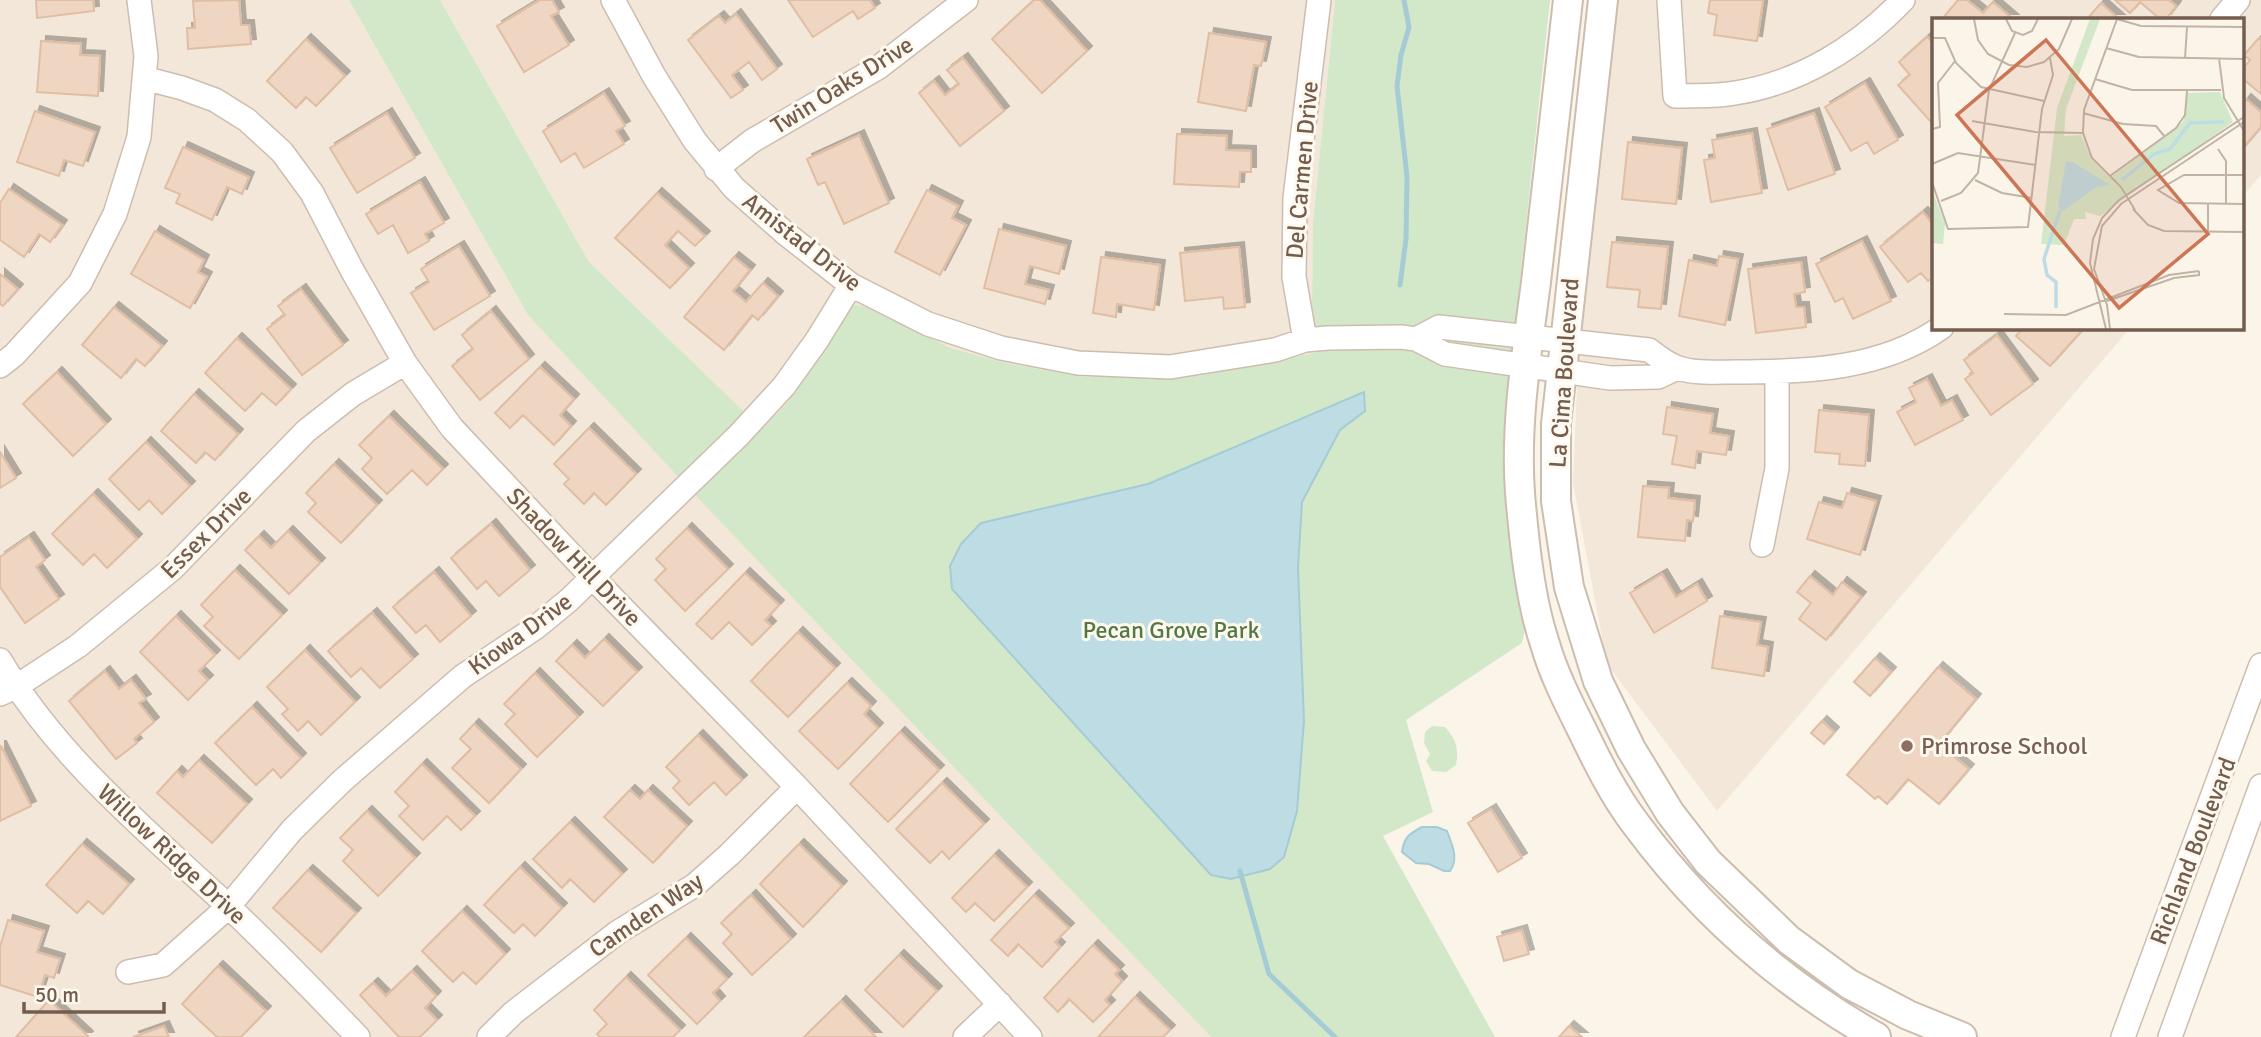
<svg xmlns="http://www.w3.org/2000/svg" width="2261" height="1037" font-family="Signika,sans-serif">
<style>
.residential{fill:#f2e7d8}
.green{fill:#d3e8c8}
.water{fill:#bedce4;stroke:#a5cbd5;stroke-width:2}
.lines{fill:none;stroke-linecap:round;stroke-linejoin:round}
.stream{stroke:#a5cbd5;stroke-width:5}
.building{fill:#efd6c2;stroke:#e0bea4;stroke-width:2;filter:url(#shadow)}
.minor-casing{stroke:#cdbdaf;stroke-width:26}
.tertiary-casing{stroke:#cdbdaf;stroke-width:32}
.minor{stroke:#fff;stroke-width:23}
.tertiary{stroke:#fff;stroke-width:28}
.education-dot{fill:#8d6e63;stroke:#fef9ef;stroke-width:2.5}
.labels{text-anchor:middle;stroke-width:6;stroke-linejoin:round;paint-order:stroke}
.street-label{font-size:24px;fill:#745d4e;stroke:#fef9ef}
.park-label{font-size:24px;fill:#537846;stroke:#fef9ef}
.education-label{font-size:24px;fill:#785e54;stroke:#fef9ef;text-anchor:start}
.inset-river{fill:none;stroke:#bedce4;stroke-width:3.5}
.inset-road{fill:none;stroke:#c1b3a6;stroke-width:2}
.view{fill:#cc7656;fill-opacity:0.15;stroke:#cc7656;stroke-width:3.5}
.inset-edge{fill:none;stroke:#745d4e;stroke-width:3.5}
</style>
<defs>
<filter id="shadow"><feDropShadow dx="5" dy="-5" stdDeviation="0" flood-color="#0004"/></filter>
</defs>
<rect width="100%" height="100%" fill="#fbf5e9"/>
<path class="residential" d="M0 0H349L528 315 1211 1037H0Z
M440 0H1335L1313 222 1312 305 1319 352 1198 376 1085 377 1005 363 951 348 863 306 851 304 788 402 762 429 589 262Z
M1615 0H2261V175L2242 197V19H1934V327H2131L1717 811 1607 664 1573 483 1580 314Z"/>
<path class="green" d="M349 0H440L589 262 762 429 788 402 851 304 863 306 951 348 1005 363 1085 377 1198 376 1319 352 1312 305 1313 222 1335 0H1550L1506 413 1505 446 1527 619 1522 643 1406 720 1433 812 1383 836 1495 1037H1211L698 498 528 315Z
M1432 726 1445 727C1456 739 1459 749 1456 765L1446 772 1432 771 1426 761 1430 754 1424 743 1425 732Z"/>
<path class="water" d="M1364 392 1365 411 1340 430 1302 502 1298 568 1304 721 1297 811 1284 857 1270 869 1231 879 1211 875 952 589 950 566 961 544 981 523 1148 484Z
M1422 827H1437L1447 831C1452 845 1459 858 1450 871H1444L1429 864 1416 863 1402 852C1404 837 1409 834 1422 827Z"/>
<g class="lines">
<path class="stream" d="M1400 285 1406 239 1407 177 1397 86 1401 55 1409 27 1404 0
M1240 871 1269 974 1335 1037"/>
</g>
<path class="building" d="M36 0H93L94 11 37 18Z
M239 0 241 25H249L251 44 188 49 187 28H195L193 1Z
M540 0H552L559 12 551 16 569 45 524 72 497 26Z
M788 0H870L875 8 858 19 853 11 813 37Z
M1034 0H1040L1087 51 1042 93 992 39Z
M1710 0H1763L1757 41 1714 35 1717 15 1708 13Z
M1958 0H1967L1983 13 1993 2 2013 19H1942Z
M2115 0H2169L2176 6 2166 19H2160L2140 2 2130 13Z
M2101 3 2119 19H2087Z
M736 14 777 69 762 80 749 62 732 75 743 90 731 98 688 40 719 16 725 23Z
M1209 33 1266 42 1261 66 1254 65 1246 111 1198 102Z
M1927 37 1934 44V120L1931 122 1898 85 1910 75 1899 62Z
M2259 38 2261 40V94L2242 78V70L2250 60 2244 55Z
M306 39 345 76 316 106 306 97 296 108 267 81Z
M41 41 81 44 80 55 100 56 98 96 37 92Z
M963 58 1004 111 960 146 919 93 934 81 945 95 959 84 947 70Z
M1865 83 1898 140 1874 154 1867 142 1851 151 1825 107Z
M604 93 625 126 616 131 624 144 584 168 575 153 561 162 543 131Z
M2246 99 2261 112V127L2242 149V104Z
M35 111 95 132 83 166 64 160 59 176 17 162Z
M387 113 415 158 357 193 330 148Z
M1814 113 1835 174 1788 190 1767 129Z
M1752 133 1762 193 1711 202 1704 160 1715 158 1712 140Z
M1177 134 1227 136 1226 150 1251 151V172H1240L1239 187 1174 184Z
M859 135 889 203 844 224 825 182 818 185 807 159Z
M1628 142 1682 148 1676 204 1622 199Z
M183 147 249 177 242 194 227 187 212 220 176 203 180 194 165 188Z
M420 182 444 223 425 234 429 241 408 253 393 225 378 234 366 214Z
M9 189 62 225 50 242 39 234 24 257 0 240V203Z
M927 190 958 206 952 218 966 225 940 275 895 252Z
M657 193 705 236 695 246 678 231 665 245 689 268 670 288 615 238Z
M1923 212 1934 226V277L1928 281 1921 273 1908 282 1880 247Z
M999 229 1066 246 1059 274 1030 266 1025 284 1049 290 1045 304 984 288Z
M155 231 204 260 198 272 207 277 190 308 131 274Z
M1862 241 1891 301 1853 319 1843 298 1835 302 1816 264Z
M1612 242 1668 247 1661 309 1638 307 1640 290 1607 287Z
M459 246 490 296 434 330 411 293 429 282 421 269Z
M1239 247 1245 307 1224 309 1223 297 1185 301 1180 253Z
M1719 256 1738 259 1725 325 1679 316 1689 260 1717 266Z
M734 257 750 270 733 291 746 302 763 283 778 296 758 320 752 315 724 350 684 317Z
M1101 257 1160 265 1154 310 1117 304 1116 317 1093 313Z
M1801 262 1805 292 1794 294 1796 307H1804L1806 327 1756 333 1748 269Z
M0 274 18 289 3 306 0 304Z
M301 289 343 345 302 375 267 329 285 315 278 306Z
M114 307 162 346 145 366 136 359 121 378 82 345Z
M491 311 529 359 480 400 452 366 473 349 462 335Z
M2024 327H2085L2050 366 2016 336Z
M1997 335 2033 384 1991 415 1965 379 1973 373 1964 360Z
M237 338 291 389 276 405 262 393 245 411 205 373Z
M540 367 574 399 560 415 571 426 554 445 523 415 510 428 495 413Z
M57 372 106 424 73 456 23 404Z
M1927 379 1941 406 1952 400 1963 420 1915 445 1897 412 1916 402 1909 388Z
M194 394 238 434 215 460 205 452 196 463 161 431Z
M1667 407 1713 414 1710 433 1729 436 1726 455 1697 451 1695 468 1672 464 1677 436 1663 434Z
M1819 410 1869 415 1865 466 1839 464 1840 454 1815 452Z
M389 416 443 469 427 485 412 470 387 494 362 469 372 458 359 445Z
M589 428 636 474 606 505 594 493 584 504 564 484 569 479 554 464Z
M146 442 190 486 162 514 149 500 139 510 109 479Z
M0 452 16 478 0 488Z
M334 464 377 505 341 543 308 512 316 503 306 493Z
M1643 486 1669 488 1668 498 1695 501 1693 521 1687 520 1685 541 1638 537Z
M1847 493 1876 501 1860 555 1807 539 1819 502 1842 508Z
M93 494 137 539 107 568 94 554 83 565 52 534Z
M491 524 530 570 499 596 486 581 477 589 451 558Z
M687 528 728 569 685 611 655 580 666 569 656 559Z
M288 531 320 563 289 594 245 550 259 536 271 548Z
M29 537 45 560 36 567 59 599 25 623 0 587V557Z
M235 570 282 615 239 659 204 626 213 617 201 605Z
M434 572 471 616 440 642 426 625 416 633 393 607Z
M745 573 779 605 765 620 771 626 752 645 729 622 712 639 696 624Z
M1662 574 1676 597 1697 584 1707 601 1654 633 1630 593Z
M1810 576 1833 595 1842 582 1861 597 1826 640 1799 619 1811 603 1797 592Z
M372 613 413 659 380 688 361 668 351 677 328 651Z
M176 616 215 655 199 671 208 680 188 700 140 652Z
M1720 616 1761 622 1757 645 1768 647 1764 676 1712 668Z
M798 632 835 668 788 717 751 681Z
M604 639 637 672 603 706 556 661 572 645 585 658Z
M305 650 355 702 321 735 308 721 298 731 282 714 288 709 267 687Z
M1875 658 1891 672 1870 696 1854 682Z
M1938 667 1976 699 1939 744 1969 769 1939 804 1908 779 1887 804 1878 796 1875 799 1847 775Z
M105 671 119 689 131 680 146 699 139 703 154 722 134 739 137 743 116 759 69 701Z
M535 673 578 717 537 757 505 724 515 714 504 704Z
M847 683 871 706 864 714 878 728 838 769 799 731Z
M252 707 301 758 281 778 273 769 256 785 215 743Z
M1822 721 1834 732 1824 744 1811 733Z
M474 724 521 769 489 803 452 768 471 749 460 739Z
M900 732 939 770 888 822 850 784Z
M698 735 742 780 726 795 714 782 689 805 673 788 680 781 666 767Z
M1 746 31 806 0 821V746Z
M199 760 247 804 212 843 157 793 177 771 183 777Z
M422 764 475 816 461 830 447 816 423 840 399 816 409 806 395 792Z
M942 783 984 824 949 859 942 851 930 863 896 829Z
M630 790 640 799 648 790 687 826 653 863 604 817Z
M1491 809 1522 858 1498 872 1468 823Z
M367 811 415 858 378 896 343 861 353 850 340 838Z
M570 822 622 874 594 902 570 879 562 888 533 859Z
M82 844 129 884 103 914 88 901 77 913 46 885Z
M799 844 842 886 803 927 760 884Z
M994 855 1027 887 994 921 975 903 966 912 952 898Z
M520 867 562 908 535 936 523 924 514 933 484 905Z
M308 870 356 913 321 952 273 908Z
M751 895 791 939 752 975 723 943 732 934 721 923Z
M1034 895 1069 928 1055 942 1060 947 1042 967 1018 944 1008 956 991 940Z
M462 911 505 954 476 984 463 972 453 982 422 951Z
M8 920 44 931 37 952 60 959 54 978 45 975 38 997 0 985V947Z
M1522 930 1529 954 1504 961 1497 937Z
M686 938 727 979 713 993 720 1001 697 1024 648 975Z
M1093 945 1119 970 1115 974 1122 981 1105 1000 1110 1005 1093 1022 1069 999 1058 1012 1044 998Z
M899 955 937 991 903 1027 865 990Z
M218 966 266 1011 241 1037H217L182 1004Z
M412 971 436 996 425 1008 437 1020 420 1037H399L360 995 373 983 386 996Z
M626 977 680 1030 673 1037H600L597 1034 607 1024 594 1010Z
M1135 997 1170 1030 1163 1037H1098Z
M49 1000 88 1036 87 1037H16Z
M841 1001 876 1037H804Z
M164 1026 169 1037H133Z
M1569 1026 1582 1037H1559Z"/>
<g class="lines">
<defs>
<path id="minor" d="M613 0 654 76 695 141 734 188 785 233 851 285 928 324 1001 348 1078 363 1170 367 1275 350 1305 340 1328 338 1401 337 1416 339 1445 354 1610 378 1658 377 1677 368
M1669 0 1675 96C1694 95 1715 97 1735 93 1800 83 1858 47 1903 0
M2222 19 2238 0
M144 78 182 88 215 100 247 120 282 152 312 193 352 270 405 363 452 428 592 577 797 787 1030 1037
M716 169 752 141 879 67 966 0
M1416 339 1439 327 1649 350C1657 356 1667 364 1676 367 1693 374 1717 372 1735 372 1805 372 1882 370 1942 327
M1305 340 1294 277 1295 198 1319 0
M0 366 14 355 80 283 115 214 139 137 146 56 139 0
M1762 545 1777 468V372
M0 660C57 757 145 829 227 905 272 948 315 992 358 1037
M0 694 17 686 78 646 173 568 306 431 353 394 405 363
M128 972 163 965 228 907 292 830 343 780 463 676 535 628 569 600 739 435 784 386 817 340 851 285
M489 1037 513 1013 618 932 695 885 730 854 797 787
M965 1037 1000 1004
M2123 1037 2261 665
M2170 1037 2261 786"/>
<path id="tertiary" d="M1568 0C1557 94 1547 188 1536 282 1527 352 1515 422 1520 493 1524 540 1530 600 1545 644 1553 672 1567 700 1580 726 1596 759 1613 794 1635 823 1700 911 1781 983 1876 1037
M1603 0 1556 424V501L1569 587 1598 681 1631 749 1670 813 1708 862 1789 940 1849 984 1908 1015 1962 1037"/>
</defs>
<use href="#minor" class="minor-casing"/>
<use href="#tertiary" class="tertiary-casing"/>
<use href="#minor" class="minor"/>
<use href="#tertiary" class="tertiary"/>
</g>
<circle class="education-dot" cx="1907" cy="746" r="7"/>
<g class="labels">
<g class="street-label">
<text transform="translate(842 85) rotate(-32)" y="8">Twin Oaks Drive</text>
<text transform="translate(1302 170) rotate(-85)" y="8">Del Carmen Drive</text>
<text transform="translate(802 242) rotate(38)" y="8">Amistad Drive</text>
<text transform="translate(1564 373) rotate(-86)" y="8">La Cima Boulevard</text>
<text transform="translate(206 533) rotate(-45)" y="8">Essex Drive</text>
<text transform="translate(574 557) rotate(46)" y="8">Shadow Hill Drive</text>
<text transform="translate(520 634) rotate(-36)" y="8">Kiowa Drive</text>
<text transform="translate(2193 851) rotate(-69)" y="8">Richland Boulevard</text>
<text transform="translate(172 854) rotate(43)" y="8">Willow Ridge Drive</text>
<text transform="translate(646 915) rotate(-34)" y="8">Camden Way</text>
</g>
<g class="park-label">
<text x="1171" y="638">Pecan Grove Park</text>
</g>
<g class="education-label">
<text x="1921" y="754">Primrose School</text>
</g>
</g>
<g transform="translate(1932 18)">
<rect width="312" height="312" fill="#fbf5e9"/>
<path d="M158 1H168L134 91 132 118 149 117 160 142 178 160 251 104 256 75 288 74 301 104 168 198 153 194 154 201H142L132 227 109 226 125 90ZM0 171 13 206 11 226 0 225Z" fill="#d3e8c8"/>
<path d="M134 144H140L178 167 164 169 131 193 126 189Z" fill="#bedce4"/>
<path class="inset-river" d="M190 162 222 136 238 131 258 105 292 104M124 290V264L115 257 112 241 128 192"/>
<path class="inset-road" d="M42 1 46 22 56 36 77 47 95 49 112 44 127 31 140 1M74 1 80 13 91 17 100 13 106 1M185 1 152 92 151 115 160 140 189 169 203 192M185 1 209 8 312 9M0 20H13L24 45 49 69 112 83M174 30 207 39 312 41M253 40 255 9M287 40 292 80 312 113M163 61 200 72H289M151 95 191 106 224 108 233 119M40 103 103 114 151 115M0 111 8 109 6 65 23 43M286 131 294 143V185M0 146 26 135 104 147M312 157H252L226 172 247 185 312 186M178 158 244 110 253 97 255 73M43 162 70 175 100 180M0 164 16 211 96 209 110 91 121 57 118 40M9 183 29 175 46 155 57 72 83 15M201 191 216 207 232 213 312 214M276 214V185M175 283 242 260 267 257V253M72 296 134 297 237 257 267 253M174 311 158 245 161 221 170 200 187 182 312 99M178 311 175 287 162 251 170 208 189 186 312 104"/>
<path class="view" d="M114 22 276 216 187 290 25 97Z"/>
<rect width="312" height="312" class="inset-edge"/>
</g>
<path d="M24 1002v10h140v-10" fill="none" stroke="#745d4e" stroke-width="3.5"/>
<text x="35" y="1002" font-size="21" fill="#745d4e" stroke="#fef9ef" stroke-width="5" paint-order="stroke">50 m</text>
</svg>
